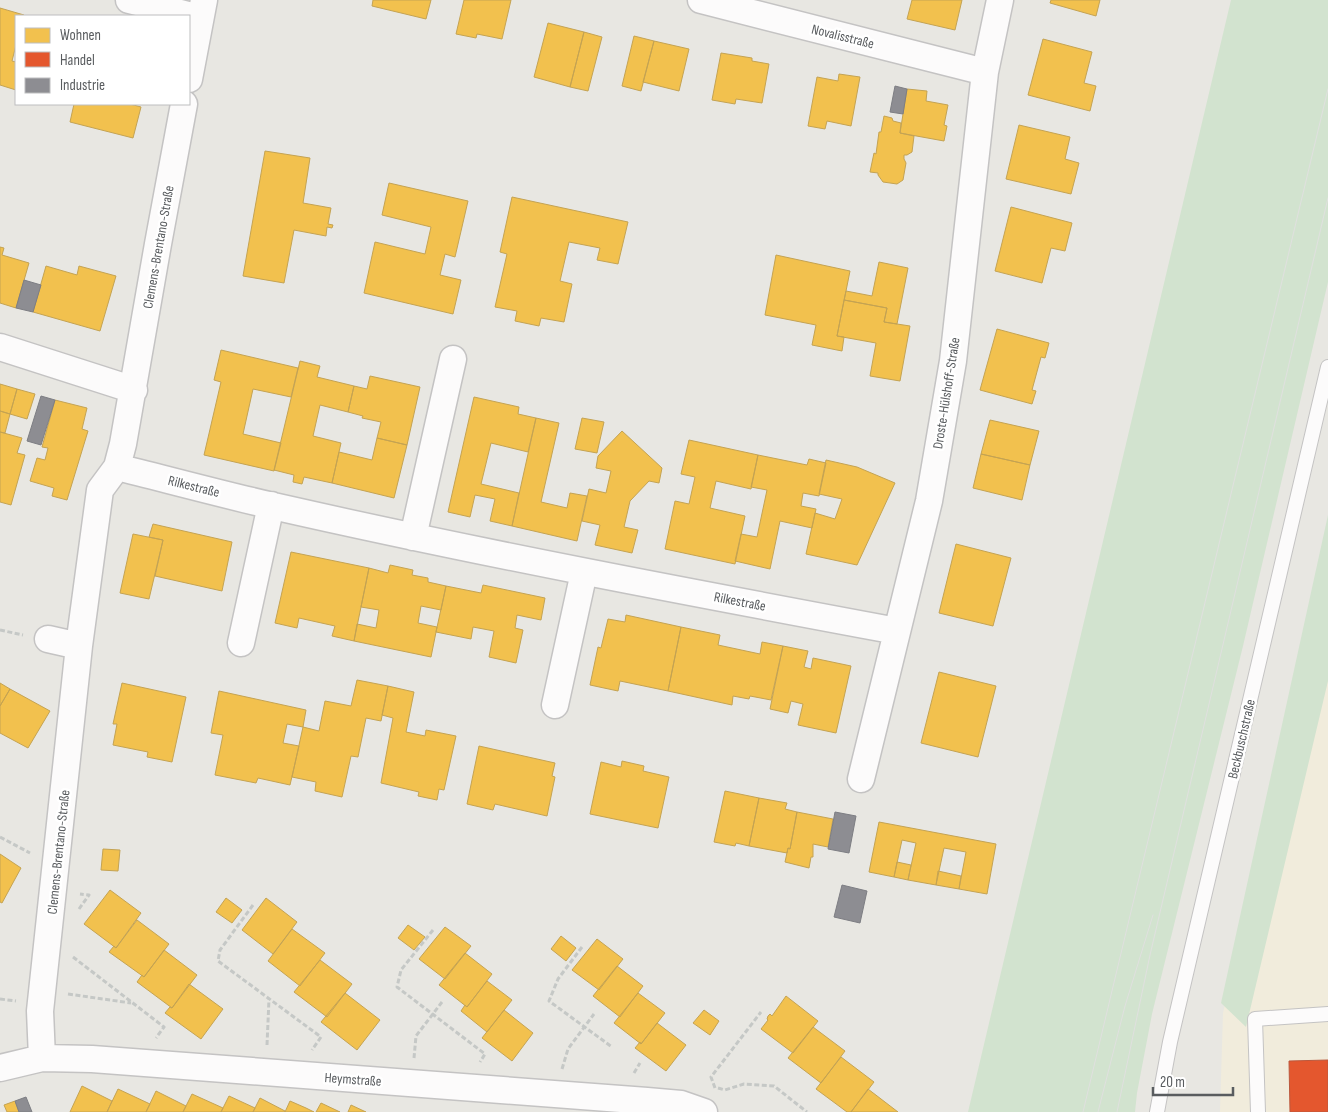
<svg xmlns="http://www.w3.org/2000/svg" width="1328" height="1112" font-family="'Sofia Sans Condensed',sans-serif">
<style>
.commercial{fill:#f1ecdc}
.green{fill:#d2e3cf}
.homes{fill:#f2c14e;stroke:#c4a353}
.shops{fill:#e4572e;stroke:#ba583d}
.industry{fill:#8d8d92;stroke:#7d7e83}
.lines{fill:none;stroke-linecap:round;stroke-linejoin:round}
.service-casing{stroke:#c4c3c3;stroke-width:16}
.minor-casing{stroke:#c4c3c3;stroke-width:29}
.path{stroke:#c5c8c6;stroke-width:3;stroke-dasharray:5 2.5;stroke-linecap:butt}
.service{stroke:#fcfbfb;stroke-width:14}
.minor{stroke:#fcfbfb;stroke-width:26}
.tram{stroke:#e0e0df;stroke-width:1}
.labels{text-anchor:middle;stroke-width:5;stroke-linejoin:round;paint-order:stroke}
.street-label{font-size:14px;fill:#595c5f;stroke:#fff}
</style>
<rect width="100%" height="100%" fill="#e8e7e2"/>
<path class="commercial" d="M1328 561V1112H1220L1223 1013Z"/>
<path class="green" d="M1231 0H1328V282L1243 646 1152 1014 1137 1093 1135 1112H968Z
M1328 515V681L1246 1027 1221 1003Z"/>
<path class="homes" d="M373 0H431L426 19 372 6Z
M464 0H511L502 39 477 34 476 38 456 34Z
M912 0H962L955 30 907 19Z
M1051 0H1100L1096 16 1050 3Z
M0 8 24 15V16H16V45L12 61 16 62V90L0 85Z
M548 23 584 32 570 87 534 77Z
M584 32 602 37 588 91 570 87Z
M634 36 654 41 641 91 622 86Z
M1043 39 1092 52 1084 83 1096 86 1090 111 1028 95Z
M654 41 689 49 679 91 643 82Z
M721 53 752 58V61L769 64 762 103 736 99 735 104 712 100Z
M839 74 860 77 851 126 827 121 825 129 808 126 817 77 838 81Z
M907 89 927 91 926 101 948 105 944 125 947 126 944 141 900 133Z
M74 104H130L141 107 133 138 70 122Z
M884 116 892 118 893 121 901 123 900 133 914 136 912 152 907 155H904V159L906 163 903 180 897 184 883 182 878 175V173L870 172 874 153 876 154 879 132H881Z
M1019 125 1070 137 1065 159 1079 163 1071 194 1006 179Z
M265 151 310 158 303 203 331 208 328 224 333 225 332 228 327 227 326 236 294 230 284 283 243 276Z
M389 183 468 201 455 257 445 254 440 275 461 280 453 314 364 293 375 242 425 254 431 227 382 215Z
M512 197 628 222 618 264 597 260 600 248 569 242 560 281 572 284 564 322 541 318 539 326 515 321 517 311 495 307 507 254 500 252Z
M1011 207 1072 223 1065 251 1051 248 1042 283 995 271Z
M0 247 4 248 2 255 29 263 16 308 0 303Z
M776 255 850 271 837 336 844 337 842 351 812 345 816 325 765 315Z
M879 262 908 268 897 324 884 322 887 308 844 300 846 291 872 296Z
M46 266 77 275 79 266 116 276 100 331 33 312Z
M844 300 887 308 884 322 910 326 900 381 870 376 876 343 837 336Z
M997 329 1049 343 1045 358 1041 357 1032 390 1036 391 1032 404 980 390Z
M221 350 298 368 291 397 253 389 243 434 281 443 274 471 204 455 221 382 214 380Z
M300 361 320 366 317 377 354 386 348 412 320 405 313 436 341 443 332 483 304 477 302 484 293 482 294 475 274 470Z
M370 376 420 387 407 445 377 438 381 422 362 418 363 416 348 412 354 386 367 389Z
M0 384 17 389 10 414 0 411Z
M17 389 35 394 27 419 10 414Z
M474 397 519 407 518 414 536 418 528 452 491 443 481 484 519 493 512 526 490 521 495 499 475 495 470 517 448 512Z
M55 400 87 408 82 429 88 431 67 500 52 496 54 488 30 481 37 458 45 460 48 448 42 447Z
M0 411 10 414 5 433 0 432Z
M536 418 559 423 541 502 567 508 570 493 587 496 577 541 512 526Z
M582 418 604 422 597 453 575 449Z
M990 420 1039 431 1030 465 981 454Z
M622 431 662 468 659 483 649 481 630 501 624 527 638 530 632 553 595 545 600 525 582 521 589 489 606 493 611 471 596 468 598 456Z
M0 432 22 438 17 453 25 455 11 505 0 502Z
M377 438 407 445 394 498 332 483 339 452 372 460Z
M689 440 758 455 751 489 716 481 710 508 745 516 735 564 665 549 675 501 689 504 695 477 681 474Z
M981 454 1030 465 1022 500 973 488Z
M758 455 807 465 809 459 826 463 819 496 803 493 801 506 816 509 812 528 780 521 770 569 735 561 741 534 757 537 767 490 751 487Z
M826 460 857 467 895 483 857 565 806 554 815 513 835 519 842 499 819 494Z
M153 524 232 542 222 591 155 576 163 540 149 537Z
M133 534 163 540 149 599 120 593Z
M956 544 1011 558 993 626 939 613Z
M291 552 369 568 354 641 332 636 335 626 299 618 297 628 275 623Z
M390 565 413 570 412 575 428 578V582L446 586 441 610 421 606 418 623 437 627 431 657 354 641 357 624 376 628 379 610 361 607 369 568 388 573Z
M483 585 545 598 541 620 517 615 515 628 523 630 516 663 489 657 494 631 473 627 471 639 436 632 446 586 481 593Z
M626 615 681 627 668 691 620 681 618 691 590 685 598 647 601 648 608 619 625 622Z
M681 627 720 635 718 645 760 654 762 642 783 646 771 700 750 696 749 699 733 696 732 705 668 691Z
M783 646 808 651 804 667 811 669 813 658 851 666 836 733 798 725 803 704 791 701 788 713 770 709Z
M939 672 996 686 978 757 921 743Z
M357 680 388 686 381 721 366 718 358 757 351 756 342 797 315 791 316 782 292 777 303 727 319 731 325 701 351 706Z
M0 683 10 689 0 706Z
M122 683 186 697 172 762 147 757 148 752 113 745 117 724H113Z
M388 686 414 692 406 732 425 736 426 730 456 736 444 790 439 789 437 800 418 796 419 792 381 783 393 718 382 715Z
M10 689 50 711 28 748 0 733V706Z
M219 691 306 710 303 727 287 724 283 743 299 746 290 785 258 778 256 783 215 775 223 735 211 733Z
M479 746 555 763 552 776 555 777 547 816 495 804 493 810 467 804Z
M622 761 644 766 643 771 669 777 658 828 590 814 601 762 621 767Z
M725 791 759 798 749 846 736 843 735 846 714 842Z
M759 798 787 803 785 809 797 812 790 849 788 848 787 853 749 846Z
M797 812 833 819 828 847 813 844V857H811L809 868 785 862 788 848 790 849Z
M879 822 996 844 987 894 959 889 966 852 944 848 936 885 908 880 916 843 902 840 894 877 869 872Z
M103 849 120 850 118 871 101 870Z
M0 854 21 868 2 903 0 902Z
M897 862 911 865 908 880 894 877Z
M938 871 961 876 959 889 936 885Z
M110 890 141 913 116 948 84 924Z
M226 898 242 910 232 923 216 912Z
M266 898 297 922 273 954 242 930Z
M137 920 169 944 144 977 109 952 114 946 116 948Z
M408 925 425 937 414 950 398 938Z
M445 927 471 946 445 979 419 959Z
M292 929 325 953 300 986 268 961Z
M561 936 576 948 566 961 551 949Z
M597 939 623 959 599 990 572 970Z
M164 950 197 975 172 1008 137 982 142 975 144 977Z
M465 953 492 974 467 1007 439 985Z
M320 960 352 984 327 1017 294 992Z
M617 966 643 986 620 1017 593 996Z
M487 981 512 1000 487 1032 461 1011 465 1005 467 1007Z
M189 984 223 1009 201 1039 165 1013 170 1007 172 1008Z
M345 993 380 1020 357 1050 321 1022Z
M638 993 665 1013 641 1044 614 1023Z
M786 996 818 1021 793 1053 761 1029 768 1020 767 1019 768 1016 770 1014 772 1016Z
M504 1010 533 1033 512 1061 482 1038Z
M704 1010 719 1021 710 1035 693 1023Z
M657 1023 686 1045 666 1071 635 1048 640 1042 641 1044Z
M813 1027 845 1051 821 1083 788 1058Z
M841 1057 874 1082 851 1112H847L816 1089Z
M82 1086 112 1101 107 1112H70Z
M118 1089 150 1104 146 1112H107Z
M868 1089 898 1112H851Z
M156 1091 186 1106 183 1112H146Z
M192 1094 223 1108 221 1112H183Z
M229 1096 255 1108 253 1112H221Z
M260 1098 285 1111V1112H253Z
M15 1101 19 1112H7L4 1105Z
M290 1101 306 1108 314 1112H285Z
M321 1103 340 1112H316Z
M351 1105 366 1112H348Z"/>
<path class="shops" d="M1328 1060V1112H1290L1289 1061Z"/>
<path class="industry" d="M895 86 907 89 903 114 890 112Z
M24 280 41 285 33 312 16 308Z
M41 396 55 400 41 445 27 441Z
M835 812 856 816 849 853 828 849Z
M842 885 867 891 860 923 834 917Z
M26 1097 32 1112H19L15 1101Z"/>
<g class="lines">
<defs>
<path id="service" d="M1157 1112 1170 1042 1328 367
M1258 1112 1255 1019 1328 1014"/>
<path id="minor" d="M129 0 200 18
M701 0 985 72
M189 79 204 0
M0 347 134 390
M117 467C169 480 221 494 273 506 480 553 688 592 897 631
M413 537 453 359
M48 639 79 646
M241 643 271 505
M555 705 584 572
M861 779 929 501 953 361 985 72 1000 0
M42 1058 40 1011 79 646 100 490 117 467 123 444 158 244 184 104
M0 1068 42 1058 92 1059 647 1101 681 1104 704 1112"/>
</defs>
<use href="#service" class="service-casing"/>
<use href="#minor" class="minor-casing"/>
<path class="path" d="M0 630 23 635
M0 837 30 853
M253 905 220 950 218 961 321 1037 312 1050
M79 909 89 895 80 894
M433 930 401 970 397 987 485 1054 480 1062
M582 947 558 979 549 1001 612 1047
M73 957 164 1027 156 1038
M68 994 131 1003
M0 999 16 1001
M267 1045 269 999
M414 1058 416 1036 442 1002
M562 1069 568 1049 594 1014
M634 1073 640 1063
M715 1088 711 1077 761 1012
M718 1088 725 1090 744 1084 774 1086 807 1112"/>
<use href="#service" class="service"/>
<use href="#minor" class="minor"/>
<path class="tram" d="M1083 1112 1328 89
M1098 1112 1125 1006 1153 915
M1117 1112 1150 955 1328 198"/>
</g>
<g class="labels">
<g class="street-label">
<text transform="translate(843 36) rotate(14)" y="5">Novalisstraße</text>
<text transform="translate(158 247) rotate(-80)" y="5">Clemens-Brentano-Straße</text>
<text transform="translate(946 393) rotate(-81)" y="5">Droste-Hülshoff-Straße</text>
<text transform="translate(194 486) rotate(14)" y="5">Rilkestraße</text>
<text transform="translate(740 601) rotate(11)" y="5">Rilkestraße</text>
<text transform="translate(1241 739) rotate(-77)" y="5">Beckbuschstraße</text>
<text transform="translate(58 852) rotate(-84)" y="5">Clemens-Brentano-Straße</text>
<text transform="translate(353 1079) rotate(4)" y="5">Heymstraße</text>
</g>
</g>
<rect x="15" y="15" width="175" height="90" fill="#ffffff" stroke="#bdbebf"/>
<rect x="25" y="28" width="25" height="15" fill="#f2c14e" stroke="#bdbebf"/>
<text x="60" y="40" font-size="15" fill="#595c5f">Wohnen</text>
<rect x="25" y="52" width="25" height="15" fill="#e4572e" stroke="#bdbebf"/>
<text x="60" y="65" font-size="15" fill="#595c5f">Handel</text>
<rect x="25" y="78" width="25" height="15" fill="#8d8d92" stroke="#bdbebf"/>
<text x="60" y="90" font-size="15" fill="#595c5f">Industrie</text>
<path d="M1153 1087v8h80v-8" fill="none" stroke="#595c5f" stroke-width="2.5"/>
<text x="1160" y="1087" font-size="15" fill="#595c5f" stroke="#ffffff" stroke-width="4" paint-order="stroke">20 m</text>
</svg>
